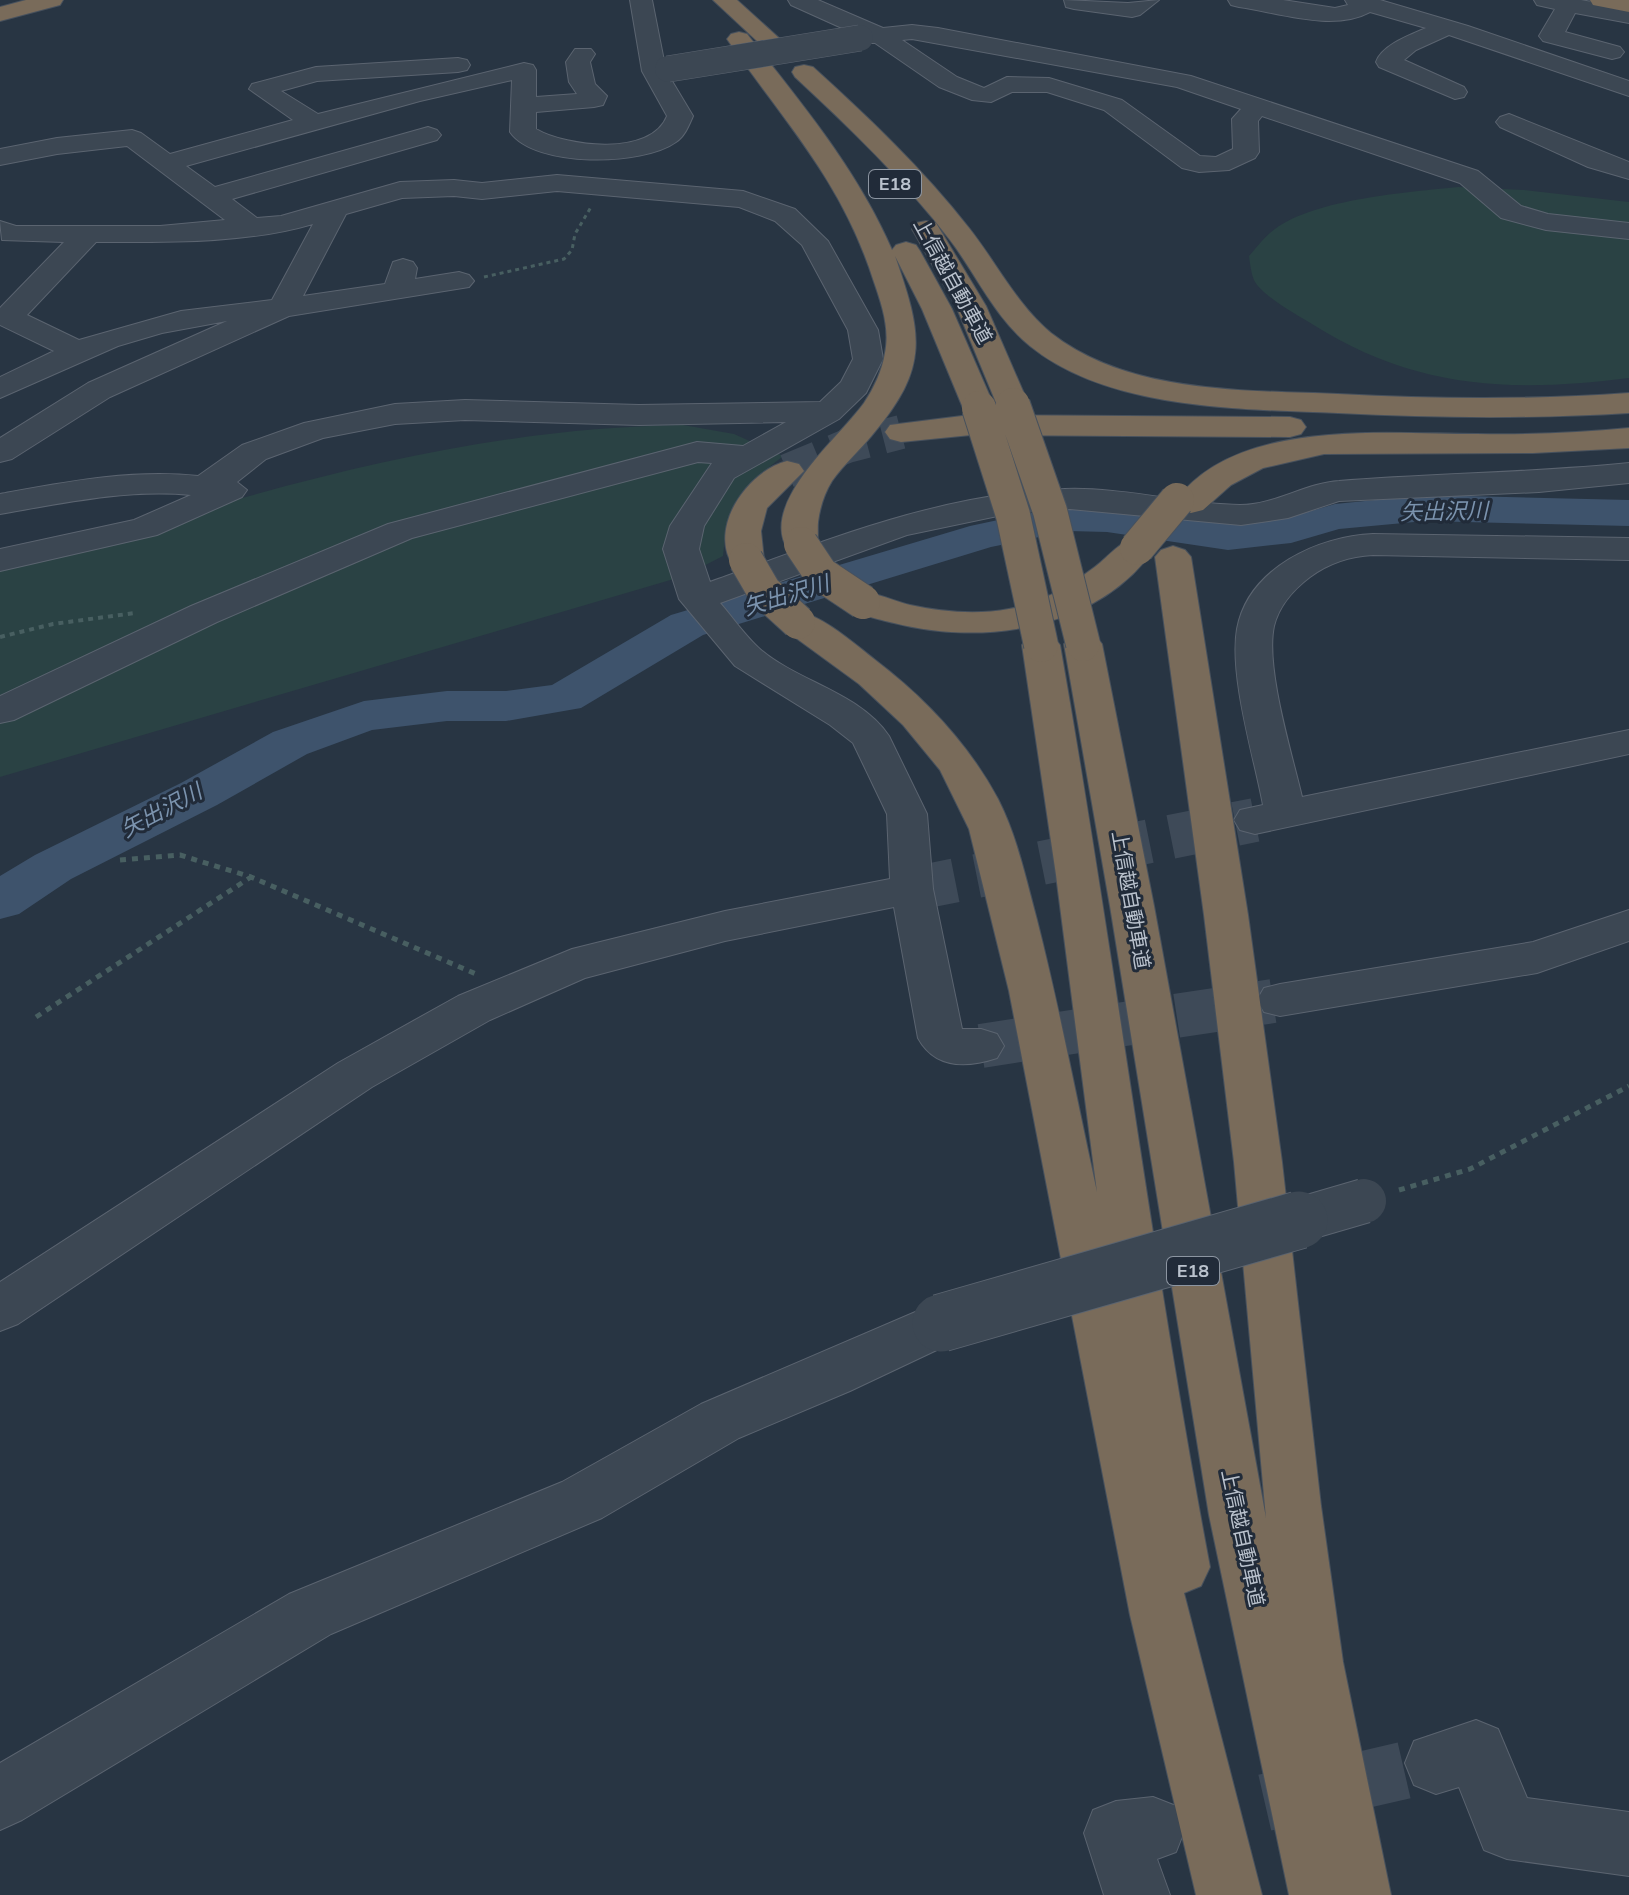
<svg xmlns="http://www.w3.org/2000/svg" width="1629" height="1895" font-family="Mulish,'Noto Sans JP',sans-serif">
<style>
.green{fill:#2a4244}
.lines{fill:none;stroke-linecap:round;stroke-linejoin:round}
.river{fill:#3e536c;fill-rule:evenodd}
.minor-tunnel-far1{stroke:#3e4a58;stroke-width:44;stroke-dasharray:44 22;stroke-linecap:butt}
.minor-tunnel{stroke:#3e4a58;stroke-width:57;stroke-dasharray:57 29;stroke-linecap:butt}
.highway-tunnel{stroke:#3e4a58;stroke-width:34;stroke-dasharray:34 17;stroke-linecap:butt}
.minor-casing{stroke:#5b6470;stroke-width:2}
.highway-casing{stroke:#47515d;stroke-width:2}
.path-far2{stroke:#485f61;stroke-width:3;stroke-dasharray:4 4;stroke-linecap:butt}
.path-far1{stroke:#485f61;stroke-width:4;stroke-dasharray:5 5;stroke-linecap:butt}
.path{stroke:#485f61;stroke-width:5;stroke-dasharray:6 6;stroke-linecap:butt}
.minor{fill:#3c4753;fill-rule:evenodd}
.highway{fill:#796b5a;fill-rule:evenodd}
.minor-bridge-far2-casing{stroke:#5b6470;stroke-width:27;stroke-linecap:butt}
.minor-bridge-far1-casing{stroke:#5b6470;stroke-width:46;stroke-linecap:butt}
.minor-bridge-casing{stroke:#5b6470;stroke-width:59;stroke-linecap:butt}
.highway-bridge-casing{stroke:#47515d;stroke-width:36;stroke-linecap:butt}
.minor-bridge-far2{stroke:#3c4753;stroke-width:26}
.minor-bridge-far1{stroke:#3c4753;stroke-width:44}
.minor-bridge{stroke:#3c4753;stroke-width:57}
.highway-bridge{stroke:#796b5a;stroke-width:34}
.labels{text-anchor:middle;stroke-width:6;stroke-linejoin:round;paint-order:stroke}
.shield{fill:#212b39;stroke:#8c95a1;stroke-width:2}
.shield-label{font-size:18px;font-weight:bold;fill:#bac2cd}
.street-label{font-size:20px;fill:#bac2cd;stroke:#212b39}
.water-label{font-size:22px;font-style:italic;fill:#7b93ae;stroke:#212b39}
</style>
<rect width="100%" height="100%" fill="#283543"/>
<path class="green" d="M1458 187 1524 190 1629 202V378C1512 393 1414 389 1312 324 1297 315 1261 295 1254 280 1251 273 1250 263 1249 256 1257 247 1265 236 1275 229 1315 199 1409 192 1458 187Z
M683 425 734 434 783 456C742 489 728 502 723 556L684 576 0 777V571C223 502 447 428 683 425Z"/>
<g class="lines">
<path class="river" d="M1425 495 1629 500V526L1425 521 1339 529 1291 543 1228 550 1107 532 1069 531 991 547 703 635 581 708 506 721H447L372 730 307 754 217 805 71 879 19 914 0 919V876L35 855 181 783 273 732 364 701 447 691H506L552 685 671 615 970 526 1069 505 1107 506 1228 524 1287 518 1335 504Z"/>
<path class="minor-tunnel-far1" d="M912 889 1255 820
M981 1046 1273 1001"/>
<path class="minor-tunnel" d="M1181 1822 1436 1763"/>
<path class="highway-tunnel" d="M787 471 847 446 901 432"/>
<defs>
<path id="minor" d="M630 0H652L666 71 693 116C689 125 685 136 676 142 643 166 535 168 510 132L512 80 420 101 186 166 215 187 428 127 437 130 441 135 437 140 232 199 257 218 281 216 400 182 454 180 482 183 557 175 743 191 795 209 828 241 878 330 883 359 866 393 839 419 734 478 704 526 699 549 710 582C825 541 941 493 1065 489 1123 487 1182 504 1240 505 1275 505 1305 483 1339 481 1436 473 1532 473 1629 463V483L1539 492 1339 501 1288 518 1241 525 1070 509 1021 511 907 535 720 603C733 618 746 637 761 650 799 682 860 693 889 736L927 814 933 889 962 1029H981L997 1034 1004 1046 997 1058C967 1068 935 1069 918 1038L894 907 725 941 585 978 490 1020 372 1087 18 1324 0 1331V1282L338 1063 458 996 572 949 725 911 890 879 887 814 853 743 830 725 735 666 679 599 663 549 670 526 712 463 698 462 412 538 217 622 14 720 0 723V696L191 606 388 524 697 442 743 446 786 422 639 425 465 420 395 424 323 438 266 459 237 482 247 490 242 497 157 535 0 571V549L134 520 191 495C126 489 63 503 0 514V494C66 482 131 469 198 476L242 445 304 423 395 404 465 400 639 405 820 402 841 382 853 359 848 330 802 245 775 221 739 207 557 191 482 199 454 196 402 198 346 214 303 296 385 284 393 262 403 259 413 262 417 268 415 279 459 272 469 275 474 281 469 287 289 316 110 397 12 459 0 462V438L88 383 227 321 162 333 118 346 0 398V377L54 351 0 325V308L64 242 2 240 0 221 16 226H160L225 220 127 146 57 154 0 165V149L57 138 132 130 141 133 170 154 293 120 249 89 252 84 316 67 458 58 467 60 470 65 467 70 458 72 317 81 281 91 318 114 524 63 533 65 536 70V97L577 94 569 82 566 62 575 49H591L595 54 590 62 595 84 607 96 603 105 594 107 536 112V129C567 147 651 157 667 116L642 71ZM313 224 272 300 181 311 79 340 27 315 96 242C167 242 245 244 313 224Z
M788 0H818L883 28 912 25 938 28 1191 76 1478 171 1521 206 1548 214 1629 223V239L1546 230 1501 218 1460 183 1262 116 1258 121 1259 152 1255 158 1229 170 1199 172 1182 168 1104 110 1047 92H1012L991 102 972 100 939 87 875 43H852L848 38 853 33 791 5ZM912 39 1177 87 1241 109 1232 119 1233 149 1216 157 1200 156 1122 100 1049 78 1007 77 984 88 957 77 902 40Z
M1064 0 1128 3 1159 0 1140 15 1132 17 1074 9 1066 7Z
M1228 0H1283L1335 8 1348 5 1345 0H1380L1468 26 1629 81V96L1449 35 1416 50 1404 60 1464 87 1467 92 1464 97 1455 99 1379 67 1376 62C1382 45 1410 35 1426 28L1370 12C1333 32 1280 13 1239 7L1231 5Z
M1534 0H1581L1629 9V23L1575 13 1565 32 1620 47 1624 52 1620 57 1612 59 1543 41 1539 36 1555 9 1537 5Z
M1509 114 1629 162V179L1588 167 1500 127 1496 122 1500 117Z
M1373 534 1629 538V560L1373 555C1350 556 1329 563 1310 577 1294 589 1279 606 1274 626 1265 667 1292 754 1302 797L1629 730V754L1255 834 1240 830 1234 820 1240 810 1263 805C1254 757 1229 676 1237 629 1248 568 1319 536 1373 534Z
M1629 910V941L1537 973 1280 1016 1264 1012 1257 1000 1264 988 1280 984 1533 942Z
M941 1301 960 1307 967 1323 960 1339 850 1391 739 1438 602 1518 331 1634 22 1820 0 1830V1763L289 1594 562 1482 701 1404Z
M1476 1720 1498 1729 1527 1798 1629 1812V1876L1507 1859 1484 1850 1459 1787 1436 1794 1414 1785 1405 1763 1414 1741Z
M1153 1797 1176 1806 1185 1829 1176 1852 1157 1859 1170 1895H1104L1084 1833 1093 1810 1116 1801Z"/>
<path id="highway" d="M26 0H63L60 5 0 21V7Z
M713 0H737L791 49 787 54H771Z
M1590 0H1629V12L1593 5Z
M739 32 747 34C801 103 857 169 892 250L896 245 906 242 916 245 920 251 952 309 995 408 988 415 1290 417 1301 420 1306 427 1301 434 1290 437 971 435 901 442 890 439 885 432 890 425 970 415 963 408 922 309 895 256C922 334 930 367 873 434 860 450 844 464 832 481 824 494 820 507 818 522 817 533 820 542 813 551L801 554 789 551C756 505 840 437 864 403 874 388 882 371 885 353 890 329 882 305 874 282 842 181 785 123 727 39L731 34Z
M804 65 813 67C868 117 923 169 969 228 996 262 1017 305 1051 333 1129 394 1244 390 1338 394 1435 399 1532 400 1629 393V413C1532 419 1435 418 1338 413 1241 409 1109 410 1030 346 995 318 976 274 950 240 904 180 850 128 795 77L792 72 795 67Z
M926 221 936 223 986 306 1029 405 1024 412 1013 415 1002 412 997 405 956 306 912 229 916 223Z
M1629 428V448L1533 453 1324 454 1263 468 1231 485 1203 510 1191 513 1179 510 1174 503C1234 417 1386 434 1477 434 1528 435 1578 433 1629 428Z
M787 461 799 464 804 471 767 508 761 531 764 560 758 567 746 571 734 567C707 529 747 471 787 461Z
M1137 537 1149 541 1155 548C1098 630 983 646 894 623 878 619 854 615 845 602L850 594C872 589 889 600 910 605 942 612 977 615 1009 609 1039 604 1068 587 1092 569 1108 558 1118 542 1137 537Z
M1173 546 1185 550 1191 557 1248 915 1282 1162 1321 1506 1343 1662 1391 1895H1289L1209 1515 1110 906 1064 644 1070 636 1083 633 1096 636 1102 644 1154 906 1266 1518 1234 1162 1204 915 1155 557 1161 550Z
M798 611C826 618 852 642 874 659 924 697 968 743 998 799 1017 836 1026 879 1037 920 1060 1010 1077 1101 1097 1192L1056 875 1022 645 1028 637 1041 634 1054 637 1060 645C1114 952 1152 1261 1210 1567L1201 1586 1184 1593 1262 1895H1196L1130 1615 1009 991 969 829 940 770 903 725 859 684 785 630 780 622 785 614Z"/>
</defs>
<use href="#minor" class="minor-casing"/>
<use href="#highway" class="highway-casing"/>
<path class="path-far2" d="M484 277 564 259 572 250 575 234 591 207"/>
<path class="path-far1" d="M0 637 53 624 135 613"/>
<path class="path" d="M120 860 180 855 251 877 476 974
M36 1017 251 877
M1399 1190 1470 1169 1629 1086"/>
<use href="#minor" class="minor"/>
<use href="#highway" class="highway"/>
<defs>
<path id="minor-bridge-far2" d="M668 69 860 38"/>
<path id="minor-bridge-far1" d="M1292 1222 1364 1201"/>
<path id="minor-bridge" d="M941 1323 1299 1220"/>
<path id="highway-bridge" d="M1013 405 1050 511 1083 644
M979 408 1013 515 1041 645
M801 544 821 574 863 602
M1137 548 1177 500
M746 560 764 591 798 622"/>
</defs>
<use href="#minor-bridge-far2" class="minor-bridge-far2-casing"/>
<use href="#minor-bridge-far1" class="minor-bridge-far1-casing"/>
<use href="#minor-bridge" class="minor-bridge-casing"/>
<use href="#highway-bridge" class="highway-bridge-casing"/>
<use href="#minor-bridge-far2" class="minor-bridge-far2"/>
<use href="#minor-bridge-far1" class="minor-bridge-far1"/>
<use href="#minor-bridge" class="minor-bridge"/>
<use href="#highway-bridge" class="highway-bridge"/>
</g>
<g class="labels">
<g class="shield">
<rect x="869" y="170" width="52" height="28" rx="6"/>
<rect x="1167" y="1257" width="52" height="28" rx="6"/>
</g>
<g class="shield-label">
<text x="895" y="190">E18</text>
<text x="1193" y="1277">E18</text>
</g>
<g class="street-label">
<text transform="translate(953 281) rotate(61)" y="7">上信越自動車道</text>
<text transform="translate(1131 900) rotate(80)" y="7">上信越自動車道</text>
<text transform="translate(1243 1538) rotate(78)" y="7">上信越自動車道</text>
</g>
<g class="water-label">
<text transform="translate(1444 511) rotate(-1)" y="8">矢出沢川</text>
<text transform="translate(786 595) rotate(-17)" y="8">矢出沢川</text>
<text transform="translate(161 810) rotate(-28)" y="8">矢出沢川</text>
</g>
</g>
</svg>
